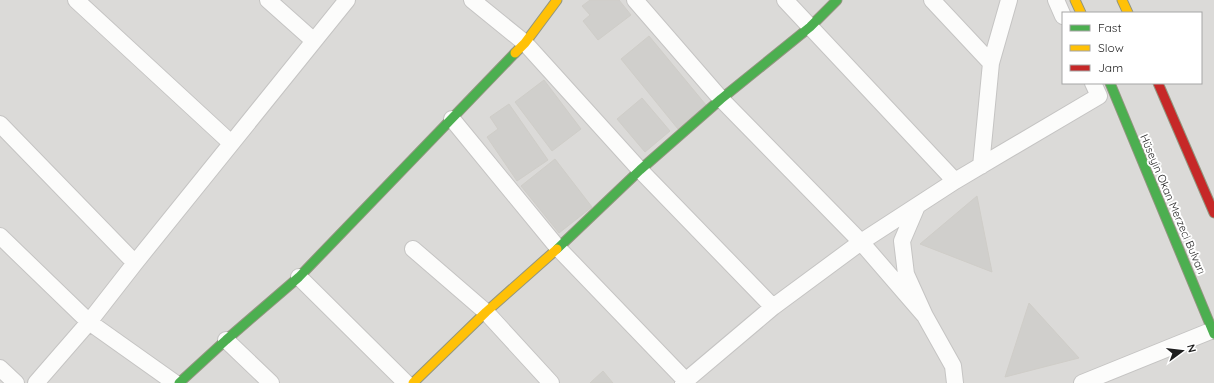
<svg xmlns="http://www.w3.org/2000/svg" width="1214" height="383" font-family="Quicksand,sans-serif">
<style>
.residential{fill:#dbdad8;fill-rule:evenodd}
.building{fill:#d0cfcc;stroke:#cfcdc8}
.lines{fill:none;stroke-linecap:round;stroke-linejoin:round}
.street-casing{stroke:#c5c4c3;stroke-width:18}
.fast-casing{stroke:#92957f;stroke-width:11}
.slow-casing{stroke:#92957f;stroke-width:11}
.jam-casing{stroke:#92957f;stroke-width:11}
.street{stroke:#fcfcfb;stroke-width:16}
.fast{stroke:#4caf50;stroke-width:9}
.slow{stroke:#ffc107;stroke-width:9}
.jam{stroke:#c62828;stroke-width:9}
.labels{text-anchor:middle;stroke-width:4;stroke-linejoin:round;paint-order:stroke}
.street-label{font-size:11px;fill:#1e1e1e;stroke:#fff}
</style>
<rect width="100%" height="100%" fill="#ecebe7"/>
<path class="residential" d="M0 0H1214V383H0ZM1063 13H1201V83H1063Z"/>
<path class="building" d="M590 0H619L631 15 598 40 583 21 590 15 582 6Z
M649 36 706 105 678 129 621 59Z
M544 80 581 129 552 151 515 102Z
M642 98 670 131 645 152 617 119Z
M509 104 548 160 517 181 487 137 498 129 490 117Z
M555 159 592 207 559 233 521 186Z
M977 196 992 272 920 244Z
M1029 303 1079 358 1005 377Z
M603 371 613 383H590Z"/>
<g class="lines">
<defs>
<path id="street" d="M76 0 231 143
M268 0 314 41
M472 0 525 43 640 170 773 307
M635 0 721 99 861 242 925 316
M785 0 955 181
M932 0 991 63
M1056 0 1063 16
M452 119 558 248 688 383
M0 124 135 263
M981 166 991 63 1009 0
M917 206 902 241 906 274 925 316 953 366 955 383
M0 236 89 322 175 383
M413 249 486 312 551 383
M299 277 406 383
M226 340 271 383
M0 368 16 383
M36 383 89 322 135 263 347 0
M683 383 773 307 861 242 955 181 1099 96 1093 83
M1082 383 1213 330"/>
<path id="fast" d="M1110 83 1214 334
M557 249 640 170 721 99 810 27 837 0
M179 383 226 340 299 277 515 53"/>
<path id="slow" d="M1075 0 1081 13
M1122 0 1128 13
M515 53 525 43 557 0
M413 383 486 312 557 249"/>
<path id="jam" d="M1158 83 1214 213"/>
</defs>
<use href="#street" class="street-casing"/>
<use href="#fast" class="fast-casing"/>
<use href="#slow" class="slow-casing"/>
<use href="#jam" class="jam-casing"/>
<use href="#street" class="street"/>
<use href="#fast" class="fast"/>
<use href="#slow" class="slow"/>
<use href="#jam" class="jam"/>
</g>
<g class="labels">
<g class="street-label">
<text transform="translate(1173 204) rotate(67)" y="4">Hüseyin Okan Merzeci Bulvarı</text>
</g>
</g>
<rect x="1062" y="12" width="140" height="72" fill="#ffffff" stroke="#a5a5a5"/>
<rect x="1070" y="25" width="20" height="6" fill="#4caf50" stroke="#a5a5a5"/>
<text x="1098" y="32" font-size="12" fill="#1e1e1e">Fast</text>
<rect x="1070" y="45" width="20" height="6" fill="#ffc107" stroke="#a5a5a5"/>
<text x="1098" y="52" font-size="12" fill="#1e1e1e">Slow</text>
<rect x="1070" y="65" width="20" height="6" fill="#c62828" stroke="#a5a5a5"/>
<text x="1098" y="72" font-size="12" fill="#1e1e1e">Jam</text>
<g transform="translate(1182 351) rotate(75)" stroke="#ffffff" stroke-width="3" paint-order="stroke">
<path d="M0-3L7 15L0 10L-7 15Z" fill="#1e1e1e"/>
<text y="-6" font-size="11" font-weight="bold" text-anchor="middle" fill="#1e1e1e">N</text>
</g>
</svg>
